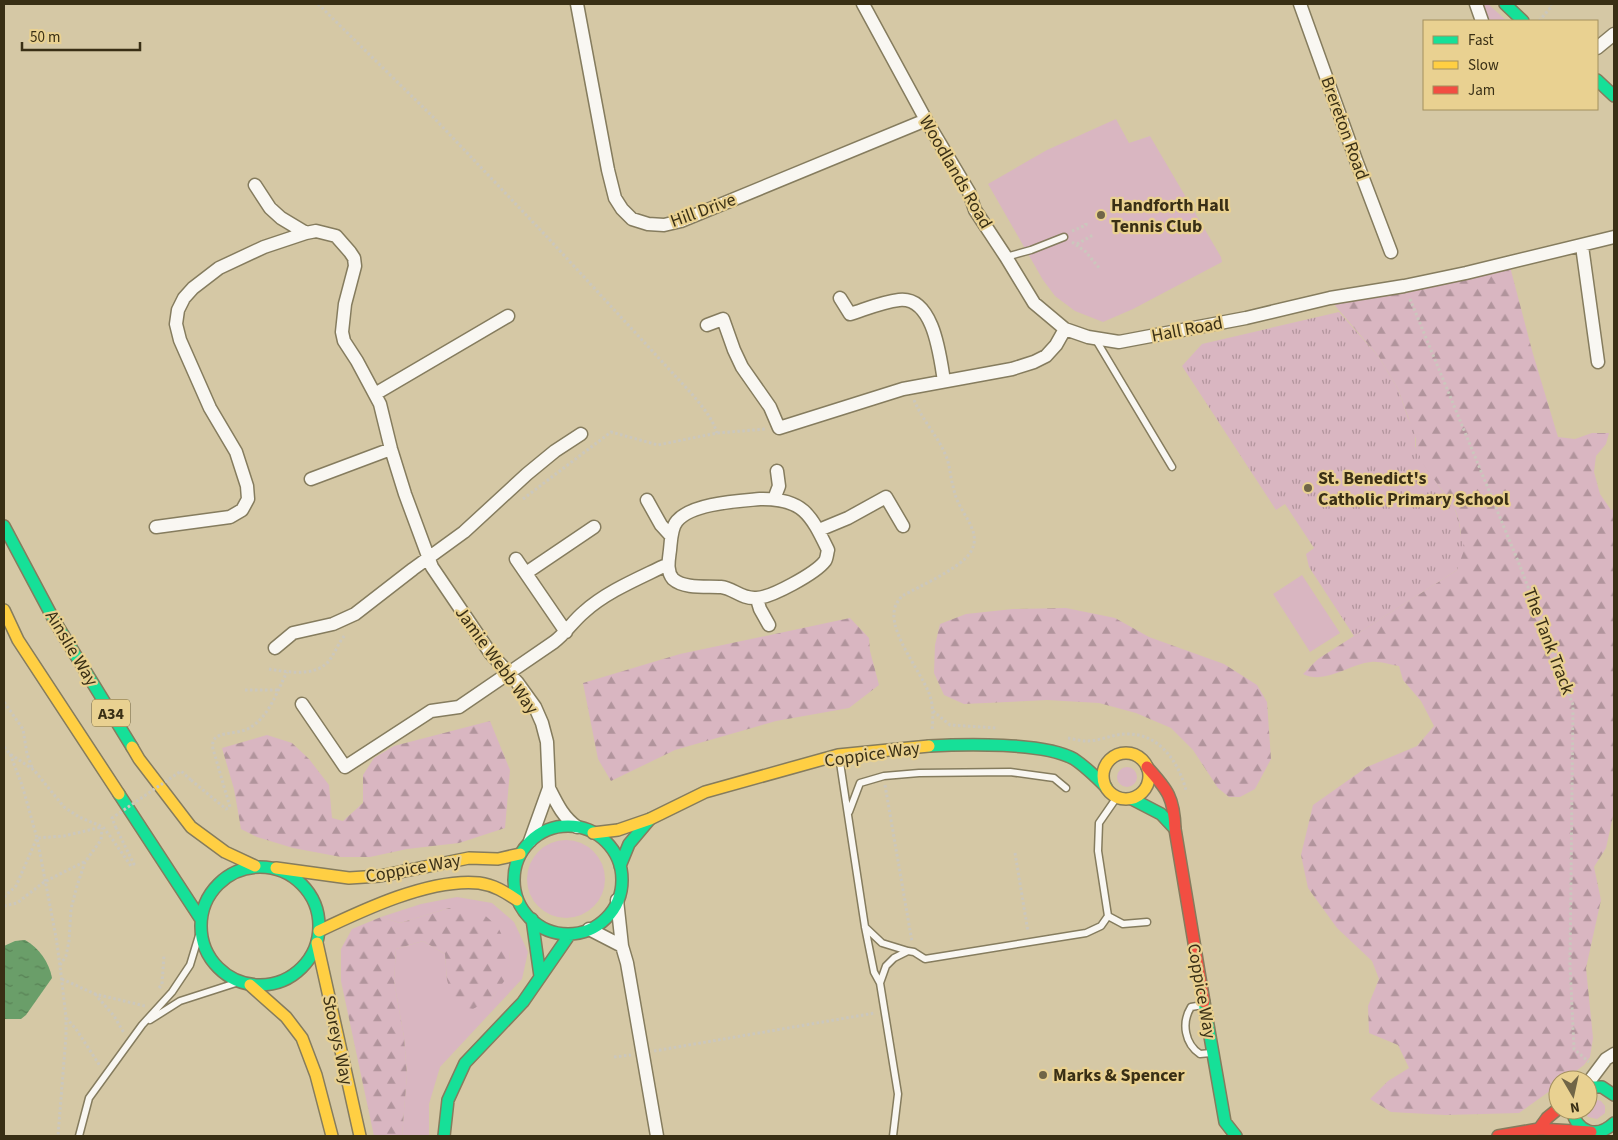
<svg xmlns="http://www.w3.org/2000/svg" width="1618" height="1140" font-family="'Source Sans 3',sans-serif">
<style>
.grass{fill:#d9b6c1}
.forest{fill:url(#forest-firs)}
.park{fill:url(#park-tufts)}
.water{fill:url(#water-ripples)}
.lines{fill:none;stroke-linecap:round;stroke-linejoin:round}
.lane-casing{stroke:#857c5e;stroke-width:9}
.street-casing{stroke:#857c5e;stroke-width:15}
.fast-casing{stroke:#857c5e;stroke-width:14}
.slow-casing{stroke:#857c5e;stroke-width:14}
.jam-casing{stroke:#857c5e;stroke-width:14}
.path{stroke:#cbc7bd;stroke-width:3;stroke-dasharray:2.5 2.5;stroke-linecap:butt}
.lane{stroke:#f9f7f2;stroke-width:6}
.street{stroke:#f9f7f2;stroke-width:12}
.fast{stroke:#16e098;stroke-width:11}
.slow{stroke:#ffcf43;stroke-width:11}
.jam{stroke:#f24e42;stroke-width:11}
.path-bridge{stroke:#cbc7bd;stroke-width:3;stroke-dasharray:2.5 2.5;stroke-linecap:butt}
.poi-dot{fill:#706547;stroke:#e9d191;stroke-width:2}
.labels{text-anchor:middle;stroke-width:4.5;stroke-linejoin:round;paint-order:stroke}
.shield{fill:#e9d191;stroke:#6e603a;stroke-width:1}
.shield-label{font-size:16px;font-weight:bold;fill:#392f15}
.street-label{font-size:18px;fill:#392f15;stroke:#e9d191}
.poi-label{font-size:18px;font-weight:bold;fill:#392f15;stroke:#e9d191;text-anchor:start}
</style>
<defs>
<pattern id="forest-firs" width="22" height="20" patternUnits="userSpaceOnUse" patternTransform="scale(1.25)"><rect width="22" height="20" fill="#d9b6c1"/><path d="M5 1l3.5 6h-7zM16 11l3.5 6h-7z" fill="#b1949c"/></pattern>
<pattern id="park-tufts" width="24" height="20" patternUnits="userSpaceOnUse" patternTransform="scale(1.25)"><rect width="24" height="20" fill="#d9b6c1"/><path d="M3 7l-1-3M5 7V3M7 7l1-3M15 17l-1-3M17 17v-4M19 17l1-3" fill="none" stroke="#b1949c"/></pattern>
<pattern id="water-ripples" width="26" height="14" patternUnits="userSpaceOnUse" patternTransform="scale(1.25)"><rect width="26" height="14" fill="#6a9e69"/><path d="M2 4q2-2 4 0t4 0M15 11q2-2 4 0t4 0" fill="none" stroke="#588155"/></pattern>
</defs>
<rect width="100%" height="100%" fill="#d5c8a5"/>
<path class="grass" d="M1483 4H1488L1507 21H1488Z
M1116 119 1129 143 1150 136 1221 257 1222 262 1133 309 1103 322 1075 311 1055 296 1043 280 988 184 1047 150Z
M1302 575 1340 633 1310 652 1273 594Z
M1117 777a10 10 0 1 1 20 0a10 10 0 1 1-20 0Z
M527 879a39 39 0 1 1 78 0a39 39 0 1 1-78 0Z
M457 897 492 903 514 922 528 952 522 979 440 1067 429 1104V1136H402L407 1074 404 1037 394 981 396 949 423 941 445 954 447 980 491 999 507 976 510 952 449 908 400 923 381 917 421 904Z
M1594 1099 1601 1101 1605 1106V1113L1597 1119 1588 1117 1585 1111 1588 1110V1102Z"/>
<path class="forest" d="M1509 263 1533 354 1558 437 1575 439 1592 433H1609L1606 444 1596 456 1594 472 1600 494 1611 510 1614 509V812L1606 848 1594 867 1601 900 1586 968 1593 1038 1590 1057 1584 1065 1564 1080H1558V1085L1519 1113 1446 1115 1391 1112 1370 1099 1388 1081 1409 1068 1398 1045 1369 1033 1368 1006 1379 979 1372 961 1337 928 1308 888 1301 855 1313 805 1367 767 1417 746 1434 726 1421 701 1403 680 1399 666C1391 665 1380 661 1371 662 1349 664 1325 685 1303 674L1318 659 1457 570C1461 548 1464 531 1455 509 1446 489 1412 463 1416 439L1398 389 1379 357 1332 302Z
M1066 608 1115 618 1149 637 1224 664 1257 685 1267 702 1271 759 1255 789 1240 797H1229L1218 788 1193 750 1171 728 1136 713 1099 703 1047 700 964 704 944 695 934 673 935 645 940 624 966 614 1013 609Z
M850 618 869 638 870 651 879 685 849 708 776 721 675 750 611 781 598 759 583 683 680 654Z
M490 721 510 770 505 828 459 843 407 849 370 857H341L293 848 257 837 241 829 234 789 222 748 267 735 292 743 309 759 329 785 332 818 343 821 363 803V775L374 758 394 746Z
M449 908 479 910 498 927 510 952 508 976 491 999 473 1009 455 1006 447 980 445 954 423 941 396 949 394 981 404 1037 407 1075 402 1136H374L341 981V949L352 929 381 917 400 923Z"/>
<path class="park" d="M1339 312 1379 357 1398 389 1408 418 1415 431V446L1425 467 1454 507 1459 521 1461 537 1465 547 1457 570 1354 636 1309 567 1306 554 1314 548 1285 504 1276 510 1182 366 1202 344Z"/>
<path class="water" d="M25 940C39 948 49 962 52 978L26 1015 21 1019H4V946L15 941Z"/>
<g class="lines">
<defs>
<path id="lane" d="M1006 257 1031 250 1064 237
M1096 340 1172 467
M839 756 865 927 874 972 880 983 898 1094 893 1136
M849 812 860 783 884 776 919 773 1010 772 1054 778 1066 788
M1108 916 1123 924 1147 922
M865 927 882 943 908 951
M880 983 886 966 894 958 908 951 914 952 925 959 1086 933 1101 926 1108 916 1098 851 1099 823 1117 797
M1203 1005 1191 1007C1181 1023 1185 1044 1200 1054L1211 1053
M150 1020 180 1001 239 982
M79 1136 89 1098 142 1025 172 992 190 965 200 932"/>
<path id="street" d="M577 4 608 170 615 198 622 209 632 219 648 224 664 225 681 221 926 120
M863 4 926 120 969 192 975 210 1006 257 1034 303 1065 329 1088 337 1119 342 1246 318 1330 298 1404 286 1466 273 1614 237
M1300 4 1356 160 1391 252
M1476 4 1482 21
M1597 48 1614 34
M255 185 270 208 281 218 306 233
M1582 246 1598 362
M840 298 850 314C866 309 882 302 899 300 934 296 940 357 944 381
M707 325 723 319 734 350 742 367 770 407 779 428 903 389 1012 369 1034 362 1046 356 1056 345 1065 329
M375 394 508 316
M311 479 391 449
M760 499C803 498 811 515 828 550 827 553 827 558 825 561 816 573 771 598 756 598 741 599 733 588 721 587 707 586 684 589 673 579 666 571 669 559 670 550 671 541 671 528 677 521 692 503 739 501 760 499Z
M774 499 779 486 777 471
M647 500 661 525 671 536
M156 527 230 517 242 510 248 499 247 486 236 452 210 408 180 340 176 324 178 310 184 298 193 288 219 268 264 247 306 233 316 231 336 236 350 252 354 258 355 266 345 304 342 332 344 341 357 361 380 404 391 449 405 494 432 567 491 654 517 682 535 707 542 723 547 742 549 788 530 841
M819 530 848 518 886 497 903 526
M516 559 566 632
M526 573 594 527
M757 599 760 609 769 625
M275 648 293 633 333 624 355 614 413 569 464 532 527 474 555 451 581 434
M302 704 345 767 431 711 459 707 554 642C566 633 573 621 584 612 607 591 640 578 668 564
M549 788C557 804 563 817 577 827
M617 900 622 946 627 963 657 1136
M589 929 622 946
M1588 1083 1606 1059 1614 1054"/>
<path id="fast" d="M1505 4 1523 21
M1597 80 1614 96
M4 526 54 620 132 747
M929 746C963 744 1045 742 1074 759 1086 767 1096 777 1106 787
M119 794 200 918
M1132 799 1161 814 1175 829
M514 880a54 54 0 1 1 108 0a54 54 0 1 1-108 0Z
M620 866 629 844 650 819
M201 926a59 59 0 1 1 118 0a59 59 0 1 1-118 0Z
M532 919 540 976
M1204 1002 1225 1122 1236 1136
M1588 1087H1602L1614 1095
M1572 1110C1577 1133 1597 1139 1614 1123
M444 1136 448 1100 465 1063 523 1002 570 934"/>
<path id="slow" d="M4 610 18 640 119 794
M132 747 139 759 191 827 225 852 255 866
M1103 776a23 23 0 1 1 46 0a23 23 0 1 1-46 0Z
M593 833 618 830 650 819 705 792 838 755 929 746
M276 868 349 878 380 876 469 858 498 859 520 854
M319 931C363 910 430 878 479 883 494 885 505 892 517 900
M317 943 360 1136
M250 985 286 1017 302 1038 316 1075 332 1136"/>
<path id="jam" d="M1147 767C1168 790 1174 798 1175 829L1204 1002
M1539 1129 1547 1118 1558 1109
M1498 1136 1539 1129 1591 1132"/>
</defs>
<use href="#lane" class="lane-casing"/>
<use href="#street" class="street-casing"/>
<use href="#fast" class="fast-casing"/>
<use href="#slow" class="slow-casing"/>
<use href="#jam" class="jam-casing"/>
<path class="path" d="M318 4 434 118 548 238 691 393C701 405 712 417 717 433
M1539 21 1551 7V4
M1072 231 1086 225V223
M1072 242 1086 252 1100 269
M1077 244 1093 235
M1410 299 1520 566 1573 705 1570 965 1574 1049 1589 1062
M914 400C922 420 938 436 946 456 950 465 950 476 953 486 954 492 956 498 959 504 966 519 982 535 970 553 959 569 920 586 902 596 898 601 894 606 894 613 892 636 920 671 929 693 934 706 933 718 932 731
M523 499 611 432 658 445 717 433 766 429
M269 669C286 672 314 677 328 662 335 654 338 643 345 635
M245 690H278
M4 702 23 729 27 754 33 770
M933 711 950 725 997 728
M1068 738C1074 739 1081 741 1087 741 1100 741 1113 734 1126 734 1159 733 1178 761 1186 790
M4 747 10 754 34 770 64 807 79 817 103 827 110 836 131 866 134 864 116 828
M10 754 22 785 37 838 56 937 60 966 66 1017V1036L58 1136
M191 780 226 809 230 807 213 749C209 728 237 737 251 727 270 715 277 691 287 672
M885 785 912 942
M1015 853 1028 932
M4 897 16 886 37 838 64 836 102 827
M4 906 17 903 44 882 84 862
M60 965 66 956 69 941 71 909 77 886 85 862 101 840 102 828
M62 979 95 994 145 1006
M159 988 162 984 164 955
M95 994 114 1016 124 1033
M66 1018 76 1029 100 1066
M654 1051 875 1013
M614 1057 631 1055"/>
<use href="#lane" class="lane"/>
<use href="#street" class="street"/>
<use href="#fast" class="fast"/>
<use href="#slow" class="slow"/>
<use href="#jam" class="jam"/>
<path class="path-bridge" d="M116 828 112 818 181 771 191 780"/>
</g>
<g class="poi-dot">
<circle cx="1101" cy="215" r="5"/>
<circle cx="1308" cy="488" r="5"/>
<circle cx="1043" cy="1075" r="5"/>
</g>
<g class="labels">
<rect class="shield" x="92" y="699.5" width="38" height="27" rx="4"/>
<g class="shield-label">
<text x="111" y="719">A34</text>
</g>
<g class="street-label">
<text transform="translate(1345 128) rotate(70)" y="6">Brereton Road</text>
<text transform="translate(956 172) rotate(60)" y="6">Woodlands Road</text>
<text transform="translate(703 210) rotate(-20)" y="6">Hill Drive</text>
<text transform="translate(1187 329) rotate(-11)" y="6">Hall Road</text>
<text transform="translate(1549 641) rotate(69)" y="6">The Tank Track</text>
<text transform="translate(72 648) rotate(59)" y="6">Ainslie Way</text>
<text transform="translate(497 660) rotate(54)" y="6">Jamie Webb Way</text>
<text transform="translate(872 754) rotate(-8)" y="6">Coppice Way</text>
<text transform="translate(413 868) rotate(-10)" y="6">Coppice Way</text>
<text transform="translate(1202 991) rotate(80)" y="6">Coppice Way</text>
<text transform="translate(338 1040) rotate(78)" y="6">Storeys Way</text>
</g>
<g class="poi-label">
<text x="1111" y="211">Handforth Hall<tspan x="1111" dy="21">Tennis Club</tspan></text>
<text x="1318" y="484">St. Benedict's<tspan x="1318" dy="21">Catholic Primary School</tspan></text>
<text x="1053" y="1081">Marks &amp; Spencer</text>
</g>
</g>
<rect width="1618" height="1140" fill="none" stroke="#392f15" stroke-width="10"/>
<rect x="1423" y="20" width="175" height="90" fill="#e9d191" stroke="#a3905f"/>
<rect x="1433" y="36" width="25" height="8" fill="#16e098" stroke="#a3905f"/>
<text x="1468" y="45" font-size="15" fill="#392f15">Fast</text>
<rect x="1433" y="61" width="25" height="8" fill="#ffcf43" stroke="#a3905f"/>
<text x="1468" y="70" font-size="15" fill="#392f15">Slow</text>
<rect x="1433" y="86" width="25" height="8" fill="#f24e42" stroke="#a3905f"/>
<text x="1468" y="95" font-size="15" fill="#392f15">Jam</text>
<g transform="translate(1573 1095) rotate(171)"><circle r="24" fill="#e9d191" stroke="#a3905f"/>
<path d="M0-4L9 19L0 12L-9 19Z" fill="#706547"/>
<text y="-8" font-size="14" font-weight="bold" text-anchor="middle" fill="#392f15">N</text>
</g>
<path d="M22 42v8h118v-8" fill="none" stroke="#392f15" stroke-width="2.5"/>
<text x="30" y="42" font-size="15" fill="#392f15" stroke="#e9d191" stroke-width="4" paint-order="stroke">50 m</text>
</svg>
